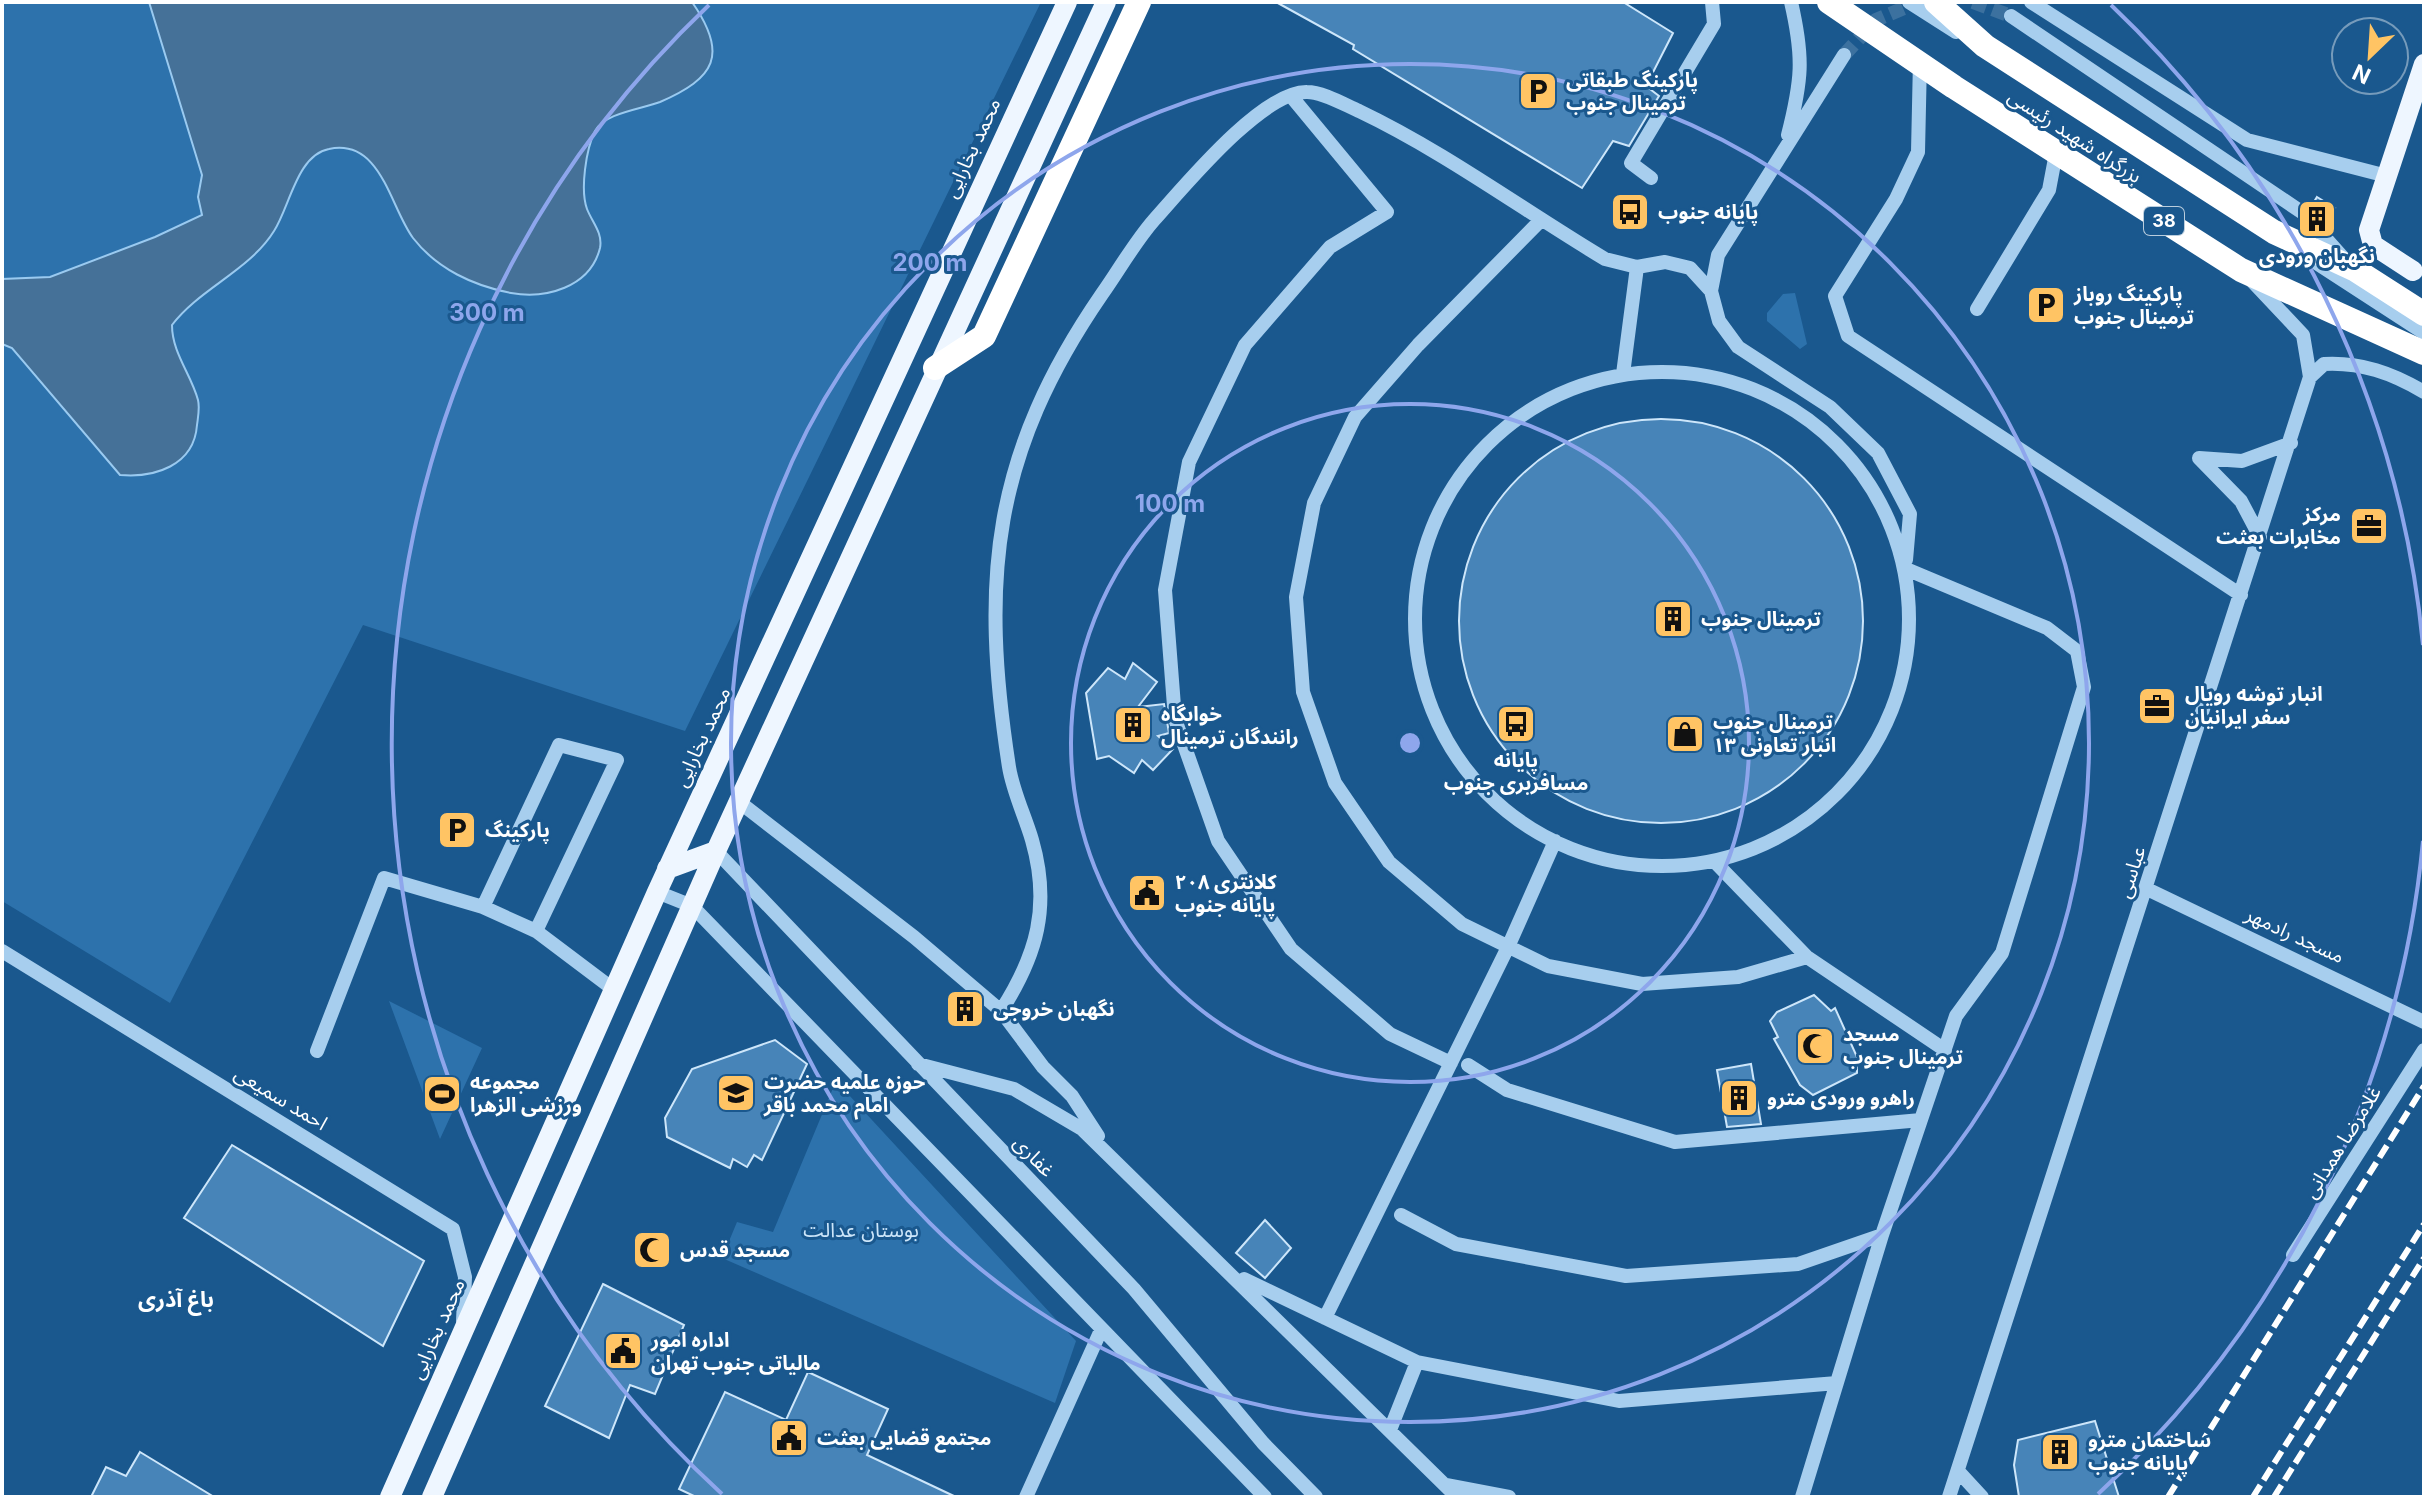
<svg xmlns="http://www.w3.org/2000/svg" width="2426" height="1499" font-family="Inter,'Noto Sans Arabic',sans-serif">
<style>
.green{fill:#2d72ac}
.water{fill:#457198;stroke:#9acaf0;stroke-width:2}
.building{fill:#4784b8;stroke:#cde6fa;stroke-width:2}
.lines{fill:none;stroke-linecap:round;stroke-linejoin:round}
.minor-tunnel{stroke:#3c719f;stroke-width:14;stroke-dasharray:14 7;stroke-linecap:butt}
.minor{stroke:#a7ceee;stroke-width:14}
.major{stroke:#eef6ff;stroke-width:20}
.highway{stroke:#fff;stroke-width:24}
.rail{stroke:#fff;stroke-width:6;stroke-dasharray:14 6;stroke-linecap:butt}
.ring{fill:none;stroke:#8ea6ec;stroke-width:4}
.labels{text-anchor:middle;stroke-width:6;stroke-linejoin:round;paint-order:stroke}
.shield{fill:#1a588e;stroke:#bacddd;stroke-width:2}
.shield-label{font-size:18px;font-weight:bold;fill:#fff}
.poi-label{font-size:20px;font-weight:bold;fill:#fff;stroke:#1a588e;text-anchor:start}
.street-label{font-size:20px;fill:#fff;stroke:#1a588e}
.park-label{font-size:20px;fill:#cde6fa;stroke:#1a588e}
.neighbourhood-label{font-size:22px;font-weight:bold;fill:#fff;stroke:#1a588e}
.centre{fill:#8ea6ec;stroke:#1a588e;stroke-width:4}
.ring-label{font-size:24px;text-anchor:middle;font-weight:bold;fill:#8ea6ec;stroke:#1a588e;stroke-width:6;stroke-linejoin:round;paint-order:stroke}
</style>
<rect width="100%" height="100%" fill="#1a588e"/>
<path class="green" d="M2 2H1041L685 731 363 625 170 1003 2 901Z
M1795 293 1807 344 1800 349 1767 321V313L1783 294Z
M389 1001 482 1048 440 1139Z
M836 1081 1076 1341 1055 1403 722 1258 737 1222 773 1232Z"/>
<path class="water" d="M149 2H692C729 55 715 78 660 102 642 109 604 113 595 131 586 149 580 190 587 209 592 222 603 233 600 248 590 288 545 299 511 293 474 286 437 269 413 238 390 207 381 138 329 149 297 155 290 206 274 231 250 270 199 289 172 325 172 353 191 374 198 400 200 408 198 417 197 425 194 466 154 478 120 475L12 348 2 344V279L50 277 155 237 202 215 198 197 202 175Z"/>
<path class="building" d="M1276 2H1623L1673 33 1646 86 1659 96 1629 146 1613 141 1582 188 1353 49 1354 45Z
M2317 197 2335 208 2326 224 2311 207Z
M1459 621a202 202 0 1 1 404 0a202 202 0 1 1-404 0Z
M1133 663 1157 682 1138 707 1164 704 1169 733 1158 736 1173 749 1153 770 1142 760 1134 773 1109 756 1097 759 1086 693 1108 668 1125 679Z
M1814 995 1831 1011 1835 1008 1857 1057V1073L1813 1095 1800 1085 1774 1039 1778 1037 1770 1021 1777 1012Z
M775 1040 807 1064 762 1160 754 1155 747 1167 733 1159 730 1168 667 1137 665 1118 692 1069Z
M1751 1064 1761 1124 1727 1127 1717 1070Z
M232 1145 424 1261 383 1346 184 1218Z
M1265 1220 1291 1248 1265 1278 1236 1253Z
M603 1284 684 1325 655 1394 630 1385 609 1438 545 1406Z
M808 1372 888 1409 867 1455 956 1497H696L679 1489 725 1392 786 1420Z
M2095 1421 2119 1497H2019L2014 1465 2018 1440Z
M140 1452 214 1497H91L106 1467 126 1476Z"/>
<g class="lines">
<path class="minor-tunnel" d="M1973 2 2011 16
M1844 55 1876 20 1918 2"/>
<path class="minor" d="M1909 2 1956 32
M2031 2 2247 140 2387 176
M2011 16 2303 213 2345 260
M1844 55 1718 255 1711 291 1719 321 1738 347 1830 407 1878 453 1910 514 1906 560
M1920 60 1918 152 1896 199 1835 296 1848 336 2241 595
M1291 96 1387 212 1330 247 1245 345 1189 462 1165 590 1175 719 1218 841 1291 949 1390 1034 1451 1063
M1788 135C1802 80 1804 58 1791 2
M1651 178 1631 163 1714 24 1712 2
M1541 220 1418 345 1355 417 1314 503 1296 597 1303 692 1335 783 1389 862 1462 924 1548 966 1642 984 1738 977 1807 957
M2307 257 2424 333
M2253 282 2303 335 2310 377
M1977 309 2049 190 2056 153
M1415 619a247 247 0 1 1 494 0a247 247 0 1 1-494 0Z
M1623 374 1637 267
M2260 537 2241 501 2199 458 2242 461 2291 443
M738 801 914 937 1001 1011 1043 1067 1072 1096 1098 1136
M716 851 1134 1289 1263 1443 1316 1497
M1714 861 1807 957 1945 1050
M2147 889 2424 1022
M657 892 692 906 1265 1497
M483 907 536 931 613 989
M2 951 453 1229 465 1277 463 1321
M1001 1011C1037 955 1051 906 1032 840 1025 816 1013 792 1009 767 980 579 992 454 1102 294 1119 270 1134 243 1154 220 1183 188 1262 91 1307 92 1323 92 1345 105 1359 111 1445 152 1523 210 1605 259L1637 267 1665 262 1690 268 1711 291
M317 1051 384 878 483 907 559 745 617 760 536 931
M918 1064 1014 1089 1082 1129 1457 1497
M1468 1065 1507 1090 1675 1142 1921 1120
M1401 1215 1456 1244 1626 1276 1798 1264 1882 1235
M2293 1255 2424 1050
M1244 1279 1417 1362 1619 1401 1837 1383
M1325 1318 1508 947 1555 841
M1390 1430 1417 1362
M1958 1471 1982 1497
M1446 1485 1509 1497
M1026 1497 1101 1330
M1802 1497 1882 1235 1956 1016 2002 953 2084 687 2077 651 2047 628 1906 569
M1949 1497 2310 377 2324 364C2361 362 2392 373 2424 392"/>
<path class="major" d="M2413 271 2373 245 2369 230 2424 64
M667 869 716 851
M390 1497 657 892 1067 2
M432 1497 716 851 1106 2"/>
<path class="highway" d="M1829 2 1954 87 2241 270 2424 353
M1936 2 1985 46 2274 232 2354 269 2424 314
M935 368 984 336 1139 2"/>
<path class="rail" d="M2168 1497 2424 1086
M2253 1497 2424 1224
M2274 1497 2424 1258"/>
</g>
<g class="ring">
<circle cx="1410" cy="743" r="339"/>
<circle cx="1410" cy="743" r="679"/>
<path d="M2423 841A1018 1018 0 0 1 2098 1494M722 1494A1018 1018 0 0 1 709 5M2111 5A1018 1018 0 0 1 2423 645"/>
</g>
<defs>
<symbol id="parking-square" viewBox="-11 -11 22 22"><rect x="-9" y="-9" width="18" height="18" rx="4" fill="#ffc464" stroke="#1a588e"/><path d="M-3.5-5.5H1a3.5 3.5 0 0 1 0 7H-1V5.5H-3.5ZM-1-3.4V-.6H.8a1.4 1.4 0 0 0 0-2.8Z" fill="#111"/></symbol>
<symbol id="bus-square" viewBox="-11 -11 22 22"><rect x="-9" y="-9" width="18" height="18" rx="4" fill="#ffc464" stroke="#1a588e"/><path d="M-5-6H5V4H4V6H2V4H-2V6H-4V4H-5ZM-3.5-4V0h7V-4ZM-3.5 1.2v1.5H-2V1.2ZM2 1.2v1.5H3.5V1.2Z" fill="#111"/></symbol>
<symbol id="building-square" viewBox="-11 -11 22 22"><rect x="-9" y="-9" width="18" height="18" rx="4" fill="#ffc464" stroke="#1a588e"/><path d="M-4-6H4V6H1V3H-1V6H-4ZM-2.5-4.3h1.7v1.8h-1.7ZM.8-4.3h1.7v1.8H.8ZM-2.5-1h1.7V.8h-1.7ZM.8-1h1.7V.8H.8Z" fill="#111"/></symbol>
<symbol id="office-square" viewBox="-11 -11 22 22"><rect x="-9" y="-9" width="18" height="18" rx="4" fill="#ffc464" stroke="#1a588e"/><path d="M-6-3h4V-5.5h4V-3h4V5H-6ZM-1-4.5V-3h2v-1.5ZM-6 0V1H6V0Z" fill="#111"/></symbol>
<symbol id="shop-square" viewBox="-11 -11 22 22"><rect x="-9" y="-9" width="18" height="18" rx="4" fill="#ffc464" stroke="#1a588e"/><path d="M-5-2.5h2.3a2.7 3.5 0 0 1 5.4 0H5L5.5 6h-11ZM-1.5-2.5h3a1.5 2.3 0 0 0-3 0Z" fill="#111"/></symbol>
<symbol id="civic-square" viewBox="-11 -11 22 22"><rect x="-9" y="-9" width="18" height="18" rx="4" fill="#ffc464" stroke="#1a588e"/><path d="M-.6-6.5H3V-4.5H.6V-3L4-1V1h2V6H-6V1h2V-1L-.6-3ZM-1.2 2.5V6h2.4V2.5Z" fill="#111"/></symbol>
<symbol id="mosque-square" viewBox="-11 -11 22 22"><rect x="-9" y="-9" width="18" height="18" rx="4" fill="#ffc464" stroke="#1a588e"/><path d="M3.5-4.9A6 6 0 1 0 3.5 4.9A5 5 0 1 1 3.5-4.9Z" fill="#111"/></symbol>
<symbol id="university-square" viewBox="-11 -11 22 22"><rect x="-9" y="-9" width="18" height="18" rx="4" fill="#ffc464" stroke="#1a588e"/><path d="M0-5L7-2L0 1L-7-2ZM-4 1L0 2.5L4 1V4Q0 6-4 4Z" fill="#111"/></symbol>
<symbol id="stadium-square" viewBox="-11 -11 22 22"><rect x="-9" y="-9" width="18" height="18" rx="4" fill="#ffc464" stroke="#1a588e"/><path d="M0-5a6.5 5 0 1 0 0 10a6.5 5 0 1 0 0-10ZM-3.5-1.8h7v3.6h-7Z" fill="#111"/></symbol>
</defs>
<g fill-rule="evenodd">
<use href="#parking-square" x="1516" y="69" width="44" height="44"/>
<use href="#bus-square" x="1608" y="190" width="44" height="44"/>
<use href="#building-square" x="2295" y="197" width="44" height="44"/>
<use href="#parking-square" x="2024" y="283" width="44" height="44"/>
<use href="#office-square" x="2347" y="504" width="44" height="44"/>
<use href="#building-square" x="1651" y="597" width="44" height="44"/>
<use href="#office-square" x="2135" y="684" width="44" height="44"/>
<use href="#bus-square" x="1494" y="702" width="44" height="44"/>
<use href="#building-square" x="1111" y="703" width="44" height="44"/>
<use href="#shop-square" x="1663" y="712" width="44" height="44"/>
<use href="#parking-square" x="435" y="808" width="44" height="44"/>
<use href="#civic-square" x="1125" y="871" width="44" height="44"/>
<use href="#building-square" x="943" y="987" width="44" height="44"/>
<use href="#mosque-square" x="1793" y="1024" width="44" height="44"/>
<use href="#university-square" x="714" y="1071" width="44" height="44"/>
<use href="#stadium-square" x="420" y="1072" width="44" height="44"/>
<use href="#building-square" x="1717" y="1076" width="44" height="44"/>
<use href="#mosque-square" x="630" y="1228" width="44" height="44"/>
<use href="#civic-square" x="601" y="1329" width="44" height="44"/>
<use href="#civic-square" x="767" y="1416" width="44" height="44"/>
<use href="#building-square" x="2038" y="1430" width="44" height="44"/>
</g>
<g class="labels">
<rect class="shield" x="2144" y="207" width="40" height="28" rx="6"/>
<g class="shield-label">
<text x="2164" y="227">38</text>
</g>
<g class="poi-label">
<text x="1566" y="87">پارکینگ طبقاتی<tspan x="1566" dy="23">ترمینال جنوب</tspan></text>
<text x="1658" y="219">پایانه جنوب</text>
<text x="2317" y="263" text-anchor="middle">نگهبان ورودی</text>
<text x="2074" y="301">پارکینگ روباز<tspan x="2074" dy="23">ترمینال جنوب</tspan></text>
<text x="2341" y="521" text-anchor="end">مرکز<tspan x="2341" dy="23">مخابرات بعثت</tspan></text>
<text x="1701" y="626">ترمینال جنوب</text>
<text x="2185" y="701">انبار توشه رویال<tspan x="2185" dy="23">سفر ایرانیان</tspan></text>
<text x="1161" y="721">خوابگاه<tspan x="1161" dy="23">رانندگان ترمینال</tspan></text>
<text x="1713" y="729">ترمینال جنوب<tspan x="1713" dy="23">انبار تعاونی ۱۳</tspan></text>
<text x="1516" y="767" text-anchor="middle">پایانه<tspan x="1516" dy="23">مسافربری جنوب</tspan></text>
<text x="485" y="837">پارکینگ</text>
<text x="1175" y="889">کلانتری ۲۰۸<tspan x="1175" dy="23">پایانه جنوب</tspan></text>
<text x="993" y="1016">نگهبان خروجی</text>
<text x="1843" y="1041">مسجد<tspan x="1843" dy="23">ترمینال جنوب</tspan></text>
<text x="470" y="1089">مجموعه<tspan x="470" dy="23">ورزشی الزهرا</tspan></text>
<text x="764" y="1089">حوزه علمیه حضرت<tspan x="764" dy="23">امام محمد باقر</tspan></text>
<text x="1767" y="1105">راهرو ورودی مترو</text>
<text x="680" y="1257">مسجد قدس</text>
<text x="651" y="1347">اداره امور<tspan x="651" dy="23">مالیاتی جنوب تهران</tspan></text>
<text x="817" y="1445">مجتمع قضایی بعثت</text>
<text x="2088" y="1447">ساختمان مترو<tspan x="2088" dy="23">پایانه جنوب</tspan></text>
</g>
<g class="street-label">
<text transform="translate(2075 136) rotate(33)" y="7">بزرگراه شهید رئیسی</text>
<text transform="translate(972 148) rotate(-65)" y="7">محمد بخارایی</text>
<text transform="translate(702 737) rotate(-65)" y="7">محمد بخارایی</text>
<text transform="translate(2131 872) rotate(-72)" y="7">عباسی</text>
<text transform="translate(2295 935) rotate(25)" y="7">مسجد رادمهر</text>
<text transform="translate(281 1098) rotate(31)" y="7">احمد سمیعی</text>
<text transform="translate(2342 1142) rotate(-58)" y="7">غلامرضا همدانی</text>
<text transform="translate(1034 1156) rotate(46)" y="7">غفاری</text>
<text transform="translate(437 1329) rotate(-66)" y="7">محمد بخارایی</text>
</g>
<g class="park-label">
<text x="861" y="1237">بوستان عدالت</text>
</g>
<g class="neighbourhood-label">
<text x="176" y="1307">باغ آذری</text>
</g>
</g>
<circle cx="1410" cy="743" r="12" class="centre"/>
<g class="ring-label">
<text x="930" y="271">200 m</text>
<text x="487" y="321">300 m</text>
<text x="1170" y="512">100 m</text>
</g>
<rect width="2426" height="1499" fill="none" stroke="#ffffff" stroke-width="8"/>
<g transform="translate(2370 56) rotate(205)"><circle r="38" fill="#1a588e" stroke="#769bbb" stroke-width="2"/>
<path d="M0-6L14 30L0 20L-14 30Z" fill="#ffc464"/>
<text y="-12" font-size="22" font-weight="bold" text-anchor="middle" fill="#ffffff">N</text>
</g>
</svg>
